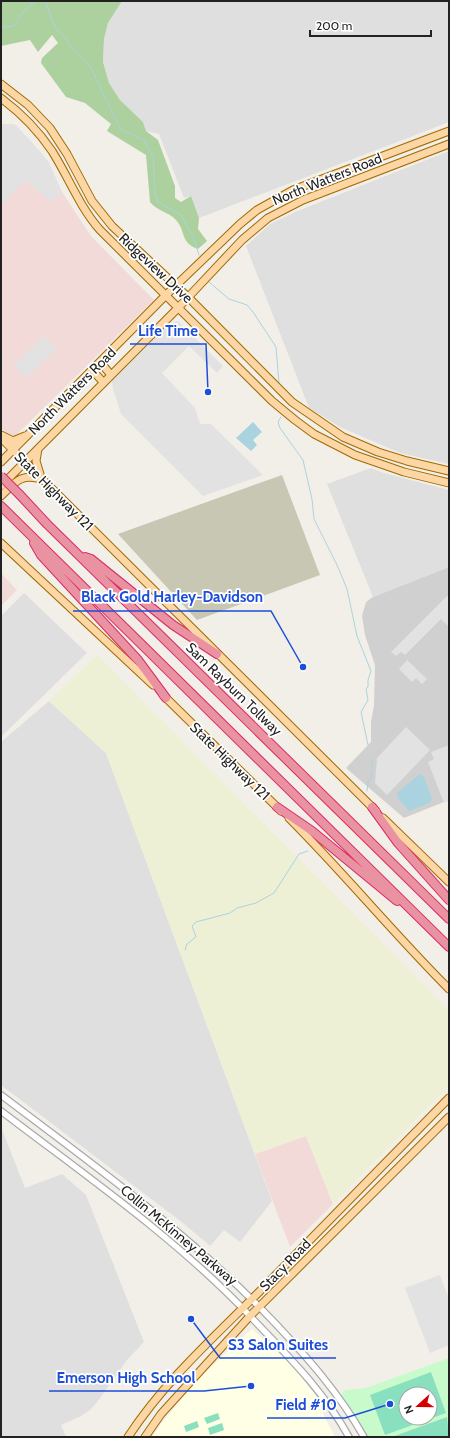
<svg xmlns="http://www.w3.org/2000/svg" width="450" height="1438" font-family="Cabin,sans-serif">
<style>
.residential{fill:#e0dfdf}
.commercial{fill:#f2dad9}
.education{fill:#ffffe5}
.religious{fill:#d0d0d0}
.construction{fill:#c7c7b4}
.farmland{fill:#eef0d5}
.forest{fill:#add19e}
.park{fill:#c8facc;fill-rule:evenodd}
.pitch{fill:#88e0be;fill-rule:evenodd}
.parking{fill:#e2e2e2}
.water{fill:#aad3df}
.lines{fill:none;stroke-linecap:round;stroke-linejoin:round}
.stream{stroke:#aad3df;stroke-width:1}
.minor-casing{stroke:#a9a9a9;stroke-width:8}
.major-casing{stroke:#a06b00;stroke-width:9}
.highway-casing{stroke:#dc2a67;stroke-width:10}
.minor{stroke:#fff;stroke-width:5.5}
.major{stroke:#fcd6a4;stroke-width:7}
.highway{stroke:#e892a2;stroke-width:8}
.highway-bridge-casing{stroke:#dc2a67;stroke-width:10;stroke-linecap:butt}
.highway-bridge{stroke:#e892a2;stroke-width:8}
.labels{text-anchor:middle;stroke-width:3.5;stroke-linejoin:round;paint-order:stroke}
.street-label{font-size:14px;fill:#222;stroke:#fff}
.leader{fill:none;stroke:#1d4ed8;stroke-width:1.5}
.callout-dot{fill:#1d4ed8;stroke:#fff;stroke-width:1.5}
.callout-label{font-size:15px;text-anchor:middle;font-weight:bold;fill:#1d4ed8;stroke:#fff;stroke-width:3.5;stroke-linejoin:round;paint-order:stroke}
</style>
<rect width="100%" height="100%" fill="#f2efe9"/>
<path class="residential" d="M122 1H449V122L199 218 191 196 184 198 159 134 146 131 143 122 120 100 109 83 103 62 104 39 108 23Z
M449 151V464L400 453 340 427 309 408 246 246 270 224 295 212Z
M371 468 384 473 449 490V567L373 597 327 484Z
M24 593 87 653 1 737V616Z
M49 701 106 753 272 1201 240 1242 224 1230 210 1246 183 1223 1 1085V742Z
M1 1127 25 1188 62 1174 86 1195 144 1342 127 1360 98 1401 90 1410 81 1416 61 1425 66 1437H1Z"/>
<path class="commercial" d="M1 124H13L28 138 48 161 62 192 91 236 154 300 15 436 8 435 1 428Z
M1 573 17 590 1 606Z
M306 1136 333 1204 290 1247 255 1154Z"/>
<path class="education" d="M252 1329 293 1366 316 1395 325 1418 335 1437H152L160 1425 201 1376Z"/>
<path class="religious" d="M449 567V800L404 818 346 768 371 742V722L374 705 375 665 365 635 362 616 366 602 373 597Z"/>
<path class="construction" d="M282 475 320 575 197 620 118 534Z"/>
<path class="farmland" d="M97 655 449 1010V1086L333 1204 306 1136 255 1154 106 753 49 701Z"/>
<path class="forest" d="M1 1H122L108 23 104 39 103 62 109 83 120 100 143 122 146 131 158 140 175 186V198L181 202 191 196 199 218 198 229 207 241 198 249C180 243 186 231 176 220 169 212 157 211 150 202L146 155 107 131 111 124 85 103 66 97 41 63 42 58 58 43 52 35 38 52 30 40 1 46Z"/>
<path class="park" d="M449 1358V1437H367L342 1398 341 1395 345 1390 366 1388ZM406 1394H430V1418H406Z"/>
<path class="pitch" d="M431 1372 446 1413 385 1435 370 1395ZM406 1394H430V1418H406Z
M218 1413 220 1419 207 1424 204 1418Z
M447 1417 449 1437H392Z
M197 1421 199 1427 186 1432 184 1426Z
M222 1423 224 1430 210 1435 208 1428Z"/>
<path class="parking" d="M1 124 16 125 48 161 62 192 51 202 26 180 1 205Z
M178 321 223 366 217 373 189 346 162 373 195 408 200 424H211L263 475 203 496 121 414 113 389 112 381 170 323Z
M44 336 57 348 26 378 14 366Z
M447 596 449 597V625L448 626 441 619 405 655 401 652 396 656 391 652Z
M407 660 427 679 422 684 416 678 412 682 399 669Z
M406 727 430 750 387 795 375 783 377 758Z
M449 745V801L444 803 428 762 434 759 431 752Z
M440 1275 449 1299V1345L430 1353 405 1288Z"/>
<path class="water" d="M253 422 262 432 253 440 257 445 251 451 236 438Z
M420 774 424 777 432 799 429 803 409 811 398 798 397 793Z"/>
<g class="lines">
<path class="stream" d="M45 1 56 29 66 38 68 43 90 66 121 130 144 140 153 156 155 193 158 202 181 215 193 236 199 255
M1 27 14 26 23 12 36 1
M209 282 229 299 247 305 253 312 276 347 279 383
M281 417 278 422 280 428 303 460 312 499 314 519 337 565 347 589 357 636 371 671 368 680V687L366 689 368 700 361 712 368 745
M367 791 368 781 372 778V762
M185 950 187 944 196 937 192 926 196 922 230 913 237 908 256 903 274 893 299 854 308 851"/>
<defs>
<path id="minor" d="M1 1095C95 1166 191 1235 273 1321 307 1357 339 1393 364 1437
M1 1111C86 1176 176 1238 250 1316 287 1355 323 1390 349 1437"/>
<path id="major" d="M1 84 28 105 50 128 67 154 92 201 112 226 188 297 292 402 343 437 378 452 407 461 449 471
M1 98C21 113 38 130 52 151 69 178 79 206 100 230L272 401 295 420 314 434 355 455 404 472 449 483
M101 363 111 375
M93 371 103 382
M1 435 13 441 25 436
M1 438 376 811
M38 449 36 461 40 474
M1 462 165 296 240 224 257 210 293 190 449 131
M1 486 178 308 242 240 268 218 303 200 449 144
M1 496C15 483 20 473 41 479
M1 543 153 685
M163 695 281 811
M289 818C344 873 394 934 449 989
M383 818 449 882
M128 1437C164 1382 212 1339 258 1293 322 1228 385 1163 449 1098
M145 1437 161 1414 250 1316 449 1117"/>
<path id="highway" d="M20 495 47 524 449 919
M1 506 449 947
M34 543 41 555 138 660 166 698
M85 557 91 559 173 625 217 654
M277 807 312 831 397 901
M372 807 398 843 449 900"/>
</defs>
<use href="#minor" class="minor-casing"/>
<use href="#major" class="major-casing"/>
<use href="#highway" class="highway-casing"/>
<use href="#minor" class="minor"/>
<use href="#major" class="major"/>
<use href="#highway" class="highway"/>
<defs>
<path id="highway-bridge" d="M1 476 20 495"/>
</defs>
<use href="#highway-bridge" class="highway-bridge-casing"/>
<use href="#highway-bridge" class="highway-bridge"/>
</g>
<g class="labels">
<g class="street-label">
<text transform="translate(327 179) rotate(-22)" y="5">North Watters Road</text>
<text transform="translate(156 268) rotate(43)" y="5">Ridgeview Drive</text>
<text transform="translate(72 391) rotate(-45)" y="5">North Watters Road</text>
<text transform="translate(54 491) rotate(45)" y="5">State Highway 121</text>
<text transform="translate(234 689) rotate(44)" y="5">Sam Rayburn Tollway</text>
<text transform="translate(230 761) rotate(44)" y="5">State Highway 121</text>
<text transform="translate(179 1235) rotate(40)" y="5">Collin McKinney Parkway</text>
<text transform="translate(285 1265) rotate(-46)" y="5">Stacy Road</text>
</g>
</g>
<path class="leader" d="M208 392L206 344H130M303 667L271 611H73M191 1319L220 1358H336M251 1386L204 1391H49M390 1404L345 1418H267"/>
<g class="callout-dot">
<circle cx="208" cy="392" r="4"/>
<circle cx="303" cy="667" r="4"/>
<circle cx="191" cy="1319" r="4"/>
<circle cx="251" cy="1386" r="4"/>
<circle cx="390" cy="1404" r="4"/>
</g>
<g class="callout-label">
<text x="168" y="336">Life Time</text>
<text x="172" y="602">Black Gold Harley-Davidson</text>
<text x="278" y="1350">S3 Salon Suites</text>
<text x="126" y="1383">Emerson High School</text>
<text x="306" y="1410">Field #10</text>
</g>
<rect width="450" height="1438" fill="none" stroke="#222222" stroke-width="4"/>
<g transform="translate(418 1406) rotate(249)"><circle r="19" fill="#ffffff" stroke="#a7a7a7"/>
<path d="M0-3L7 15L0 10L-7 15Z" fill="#d40000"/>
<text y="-6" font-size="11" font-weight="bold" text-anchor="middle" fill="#222222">N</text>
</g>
<path d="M310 30v6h121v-6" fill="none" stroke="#222222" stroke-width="2"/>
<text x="316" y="30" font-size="12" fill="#222222" stroke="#ffffff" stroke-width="3" paint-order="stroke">200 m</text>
</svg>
